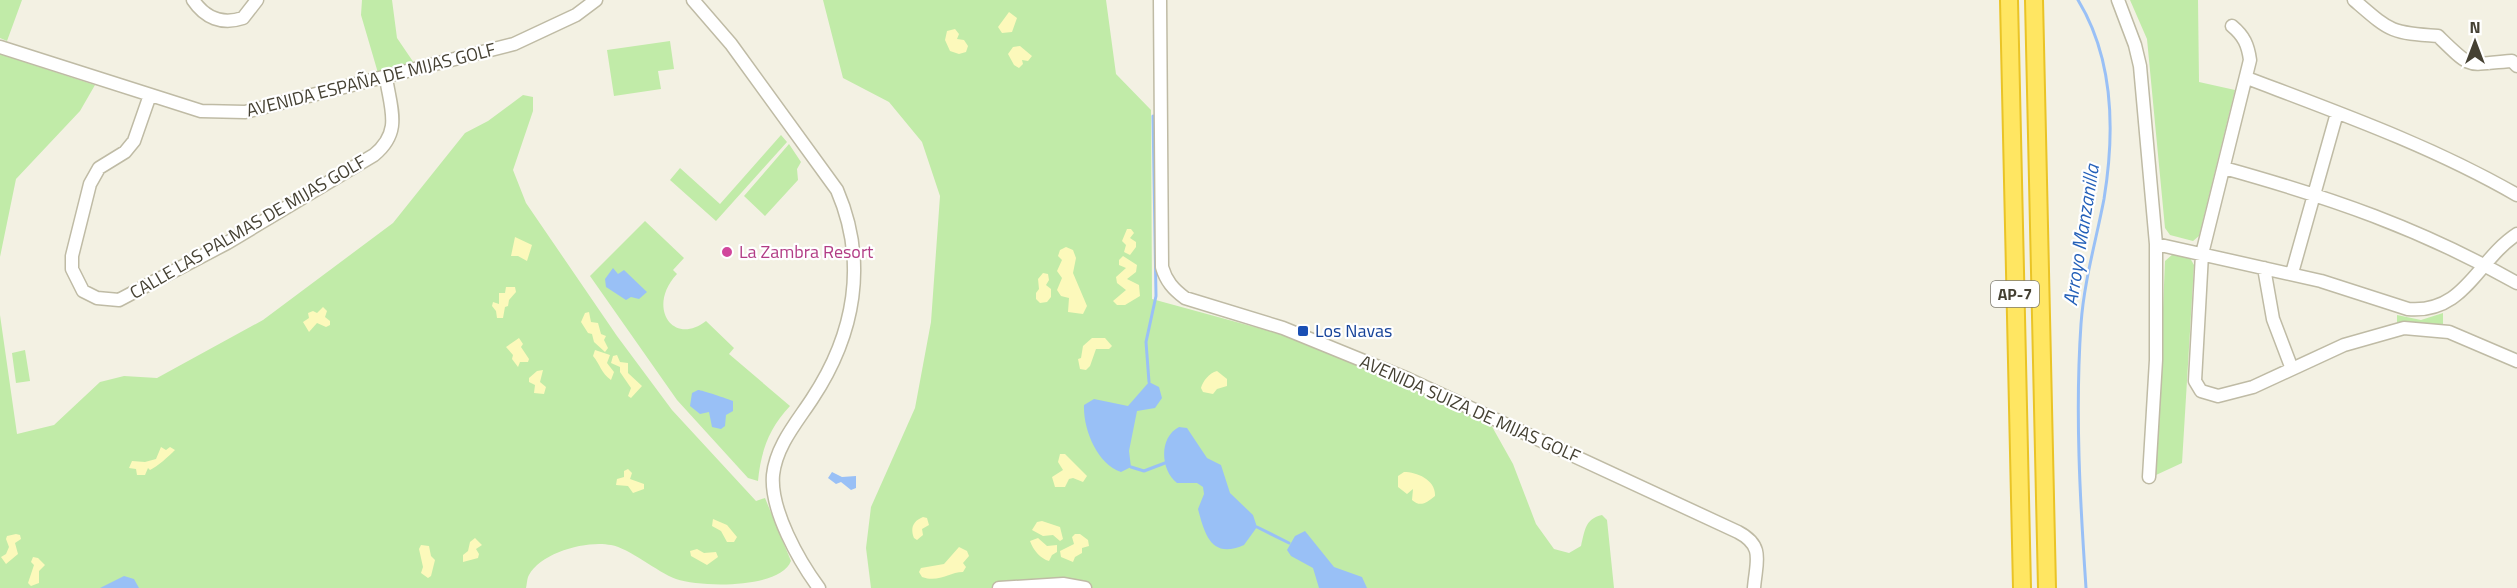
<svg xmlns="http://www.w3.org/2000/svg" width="2517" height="588" font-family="'Titillium Web',sans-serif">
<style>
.green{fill:#c1eba8}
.sand{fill:#fcf9bb}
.water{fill:#99c0f6}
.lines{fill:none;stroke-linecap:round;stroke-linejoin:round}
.stream{stroke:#99c0f6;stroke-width:3}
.minor-casing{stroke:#bfbba5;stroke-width:15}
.highway-casing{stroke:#eac426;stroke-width:20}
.minor{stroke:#fff;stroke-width:12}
.highway{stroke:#ffe662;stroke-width:16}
.hotel-dot{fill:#d1479c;stroke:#fff;stroke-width:2}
.transit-dot{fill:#1a4fb4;stroke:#fff;stroke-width:2}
.labels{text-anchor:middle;stroke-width:4.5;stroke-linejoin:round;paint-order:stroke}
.shield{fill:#fff;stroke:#7d7a70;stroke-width:1.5}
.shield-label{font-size:16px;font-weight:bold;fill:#454133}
.street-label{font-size:18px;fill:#454133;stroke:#fff}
.hotel-label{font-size:18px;fill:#b23c85;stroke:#fff;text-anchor:start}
.transit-label{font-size:18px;fill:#164399;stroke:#fff;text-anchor:start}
.water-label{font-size:20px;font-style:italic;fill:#2460b9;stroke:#fff}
</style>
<rect width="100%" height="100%" fill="#f3f1e3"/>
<path class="green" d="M0 0H22L7 41 0 38Z
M362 0H392L397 38 414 63 378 73 361 15Z
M823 0H1106L1116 74 1151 110 1152 299 1280 334 1358 365 1490 423 1513 464 1536 524 1554 549 1569 553 1581 546C1585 530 1585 519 1602 515L1607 520 1614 588H871L866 548 871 507 915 408 931 322 940 196 922 142 889 102 843 78Z
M2130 0H2198L2199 82 2235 90 2199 236 2193 241 2170 235 2165 228 2147 39Z
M670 41 674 69 658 71 661 89 614 96 607 50Z
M0 54 95 85 80 111 16 179 0 257Z
M523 95 533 97V111L513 170 526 203 617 336 672 410 756 501 765 498 791 561C781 588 704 588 676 579 657 572 629 548 611 545 588 540 541 552 529 575 527 578 527 584 526 588H0V315L17 434 54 425 100 382 124 376 157 378 263 320 393 223 465 133 488 121Z
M781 135 787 142 716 221 670 180 680 168 720 204Z
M789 144 801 162 797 169 798 180 765 216 744 196Z
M645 221 684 258 673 270 677 274C646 307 673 347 706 321L734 348 729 354 790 406C769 428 761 451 758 481L748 478 677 400 590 276Z
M2173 254 2190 258 2194 265 2182 463 2156 475 2165 261Z
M2443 313V325L2416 322 2397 324V315L2421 320Z
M25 350 30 381 16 383 12 353Z"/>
<path class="sand" d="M1009 12 1017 18 1012 32 1002 33 998 27Z
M955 29 959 34 957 39 964 40 968 46 966 52 959 54 950 51 945 40 947 31Z
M1020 46 1032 56 1028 61 1022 60 1023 64 1019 68 1014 65 1008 54 1013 47Z
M1127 229H1131L1134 233 1130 238 1136 242V247L1130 255 1124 252 1126 245 1122 241Z
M515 237 532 245 527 261 518 256H511Z
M1066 247 1073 250 1076 258 1073 273 1087 306 1083 314 1068 312 1069 298 1061 296 1057 290 1062 278 1057 271 1062 260 1058 256 1060 250Z
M1123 256 1137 265 1136 272 1127 279 1139 285 1140 296 1125 305H1117L1113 301 1126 290 1117 283 1116 277 1126 268 1119 265V260Z
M1043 273 1048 274 1049 280 1046 285 1051 289V297L1047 302 1040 303 1036 299V293L1039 289 1038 279Z
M506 287H515L516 292 509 300 508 306 505 307 503 318H497L496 311 492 306 493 302 499 304V293H505Z
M323 307 327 311 325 317 330 321V325L326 327 317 323 309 332 303 322 309 318 308 313 313 311 317 313Z
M589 312 591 322 598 323 601 334 606 336 604 340 608 348 605 352 594 342 592 334 588 333 581 322 585 313Z
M519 338 523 344 521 347 529 359 528 362H520L518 367 512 359 513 355 506 347Z
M1092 338H1105L1112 346 1109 349H1096L1090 366 1086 370 1080 369 1078 359 1081 358 1083 346Z
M595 350 610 355 607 363 614 372 611 380C601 373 600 364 593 356Z
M617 355 620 362 628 363V373L642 386 631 398 628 396 631 388 620 372V367L611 363 613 356Z
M543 370 540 382 546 387 544 394 534 393 535 385 529 382V378L537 371Z
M1217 371 1227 379V386L1217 389 1213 394 1203 392 1201 388C1203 381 1209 373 1217 371Z
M161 447 166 450 170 447 175 450C168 457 158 466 150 470L148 468 145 475H137L136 469 129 468 132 461 145 462 156 459Z
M1060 454H1065L1087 476 1083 482 1073 478 1069 479 1065 487H1055L1052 477 1063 470 1058 462Z
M628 469 632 473 630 479 644 484V489L633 493 628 486 616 485 617 479 624 477V471Z
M1404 472C1417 472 1436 480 1435 496 1427 502 1421 508 1412 500L1413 489 1407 494 1398 487V476Z
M923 517 927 518 929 525 922 529 923 535 917 540 914 538C910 528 913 521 923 517Z
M713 519 727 525 737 537 734 542H727L721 531 712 526Z
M1042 521 1060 527 1063 539 1060 541 1053 535 1043 536 1032 530 1037 522Z
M16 534 20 535 21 539 15 543 18 554 6 564 1 557 6 554 9 547 6 539 7 536Z
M1075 534H1080L1088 540 1089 546 1082 548V553L1075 557 1073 562 1061 557 1060 551 1074 544 1072 537Z
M475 538 482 545 476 549 479 554 478 558 463 562V555L468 551 470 542Z
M1038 538 1047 546 1057 545V552L1052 555 1049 561C1041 559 1033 550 1030 541Z
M421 545 429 546 431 556 435 560 431 576 428 578 421 573 423 567 419 549Z
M959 547 967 551 969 556 963 563 966 567 963 572C949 572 939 583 922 577L919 572 921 568 944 564Z
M697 549 704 553 716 552 718 557 707 565 691 556 690 551Z
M33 557 38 558 45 565 39 571V583L31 586 28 583 34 565 31 562Z"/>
<path class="water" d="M613 268 618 274 624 270 647 292 639 299 631 297 626 300 606 287 605 279Z
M1149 382 1159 387 1162 398 1155 408 1137 411 1129 451 1131 467 1121 472C1097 464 1083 429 1084 405L1094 399 1128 406Z
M698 390C702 390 728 399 733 401V411L726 415 725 426 721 429 712 427 709 412 700 414 690 406 692 393Z
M1179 427 1187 428 1207 458 1221 465 1230 493 1253 515 1257 527 1244 545C1212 559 1205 536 1198 509L1204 494 1203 487 1197 483H1177C1160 470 1159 437 1179 427Z
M832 472 842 477 856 476V488L851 490 841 482 836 484 828 478Z
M1305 531 1334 567 1362 577 1367 588H1319L1313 568 1291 556 1287 550 1295 536Z
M124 576 134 579 139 588H100Z"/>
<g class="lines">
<path class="stream" d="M2078 0C2114 59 2115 132 2104 199 2096 241 2084 281 2081 324 2075 412 2080 500 2086 588
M1149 382 1146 342 1156 296 1153 116
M1131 467 1144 471 1165 463
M1257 527 1289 543"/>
<defs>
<path id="minor" d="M193 0C205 18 222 25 243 18L257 0
M693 0 731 44 837 190C868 262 855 334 812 399 797 422 776 446 773 475 770 510 799 561 819 588
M1160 0 1162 267C1166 281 1173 289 1185 298L1283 328 1408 379 1738 532C1765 546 1756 562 1754 588
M2118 0 2135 45 2140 66 2156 244V360L2149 477
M2354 0C2390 31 2390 33 2438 36 2474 71 2465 64 2512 61L2517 66
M2232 26C2244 36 2248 45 2250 60L2202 254 2195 381 2201 391 2218 396 2253 387 2344 345 2404 328 2449 332 2517 361
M0 47 201 111 245 112 514 44 576 15 596 0
M2247 78C2339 113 2432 146 2517 195
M150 95 134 141 125 152 99 168 90 184 72 256V269L83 291 97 298 119 300 227 243 374 155C402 132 391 110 386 78
M2224 168C2332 198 2419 228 2517 283
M2156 244 2321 281 2408 309C2465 314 2477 260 2517 234
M2264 268 2273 319 2292 369
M2292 273 2337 113
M999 588 1063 584 1085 588"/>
<path id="highway" d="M2009 0 2022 588
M2034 0 2047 588"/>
</defs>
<use href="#minor" class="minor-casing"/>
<use href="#highway" class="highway-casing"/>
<use href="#minor" class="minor"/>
<use href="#highway" class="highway"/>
</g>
<circle class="hotel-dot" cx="727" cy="252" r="6"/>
<rect class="transit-dot" x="1297" y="325" width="12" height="12" rx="3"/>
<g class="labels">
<rect class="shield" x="1991" y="281" width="48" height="26" rx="4.5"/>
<g class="shield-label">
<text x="2015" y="300">AP-7</text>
</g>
<g class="street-label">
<text transform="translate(371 80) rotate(-14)" y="6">AVENIDA ESPAÑA DE MIJAS GOLF</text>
<text transform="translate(248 227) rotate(-30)" y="6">CALLE LAS PALMAS DE MIJAS GOLF</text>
<text transform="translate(1470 409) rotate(24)" y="6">AVENIDA SUIZA DE MIJAS GOLF</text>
</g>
<g class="hotel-label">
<text x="739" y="258">La Zambra Resort</text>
</g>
<g class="transit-label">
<text x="1315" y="337">Los Navas</text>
</g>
<g class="water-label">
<text transform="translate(2081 235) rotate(-81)" y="7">Arroyo Manzanilla</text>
</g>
</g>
<g transform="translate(2475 42)" stroke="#ffffff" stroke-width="4.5" paint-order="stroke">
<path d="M0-4.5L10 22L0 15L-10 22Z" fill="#454133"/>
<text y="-9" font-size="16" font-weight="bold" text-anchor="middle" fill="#454133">N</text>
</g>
</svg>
